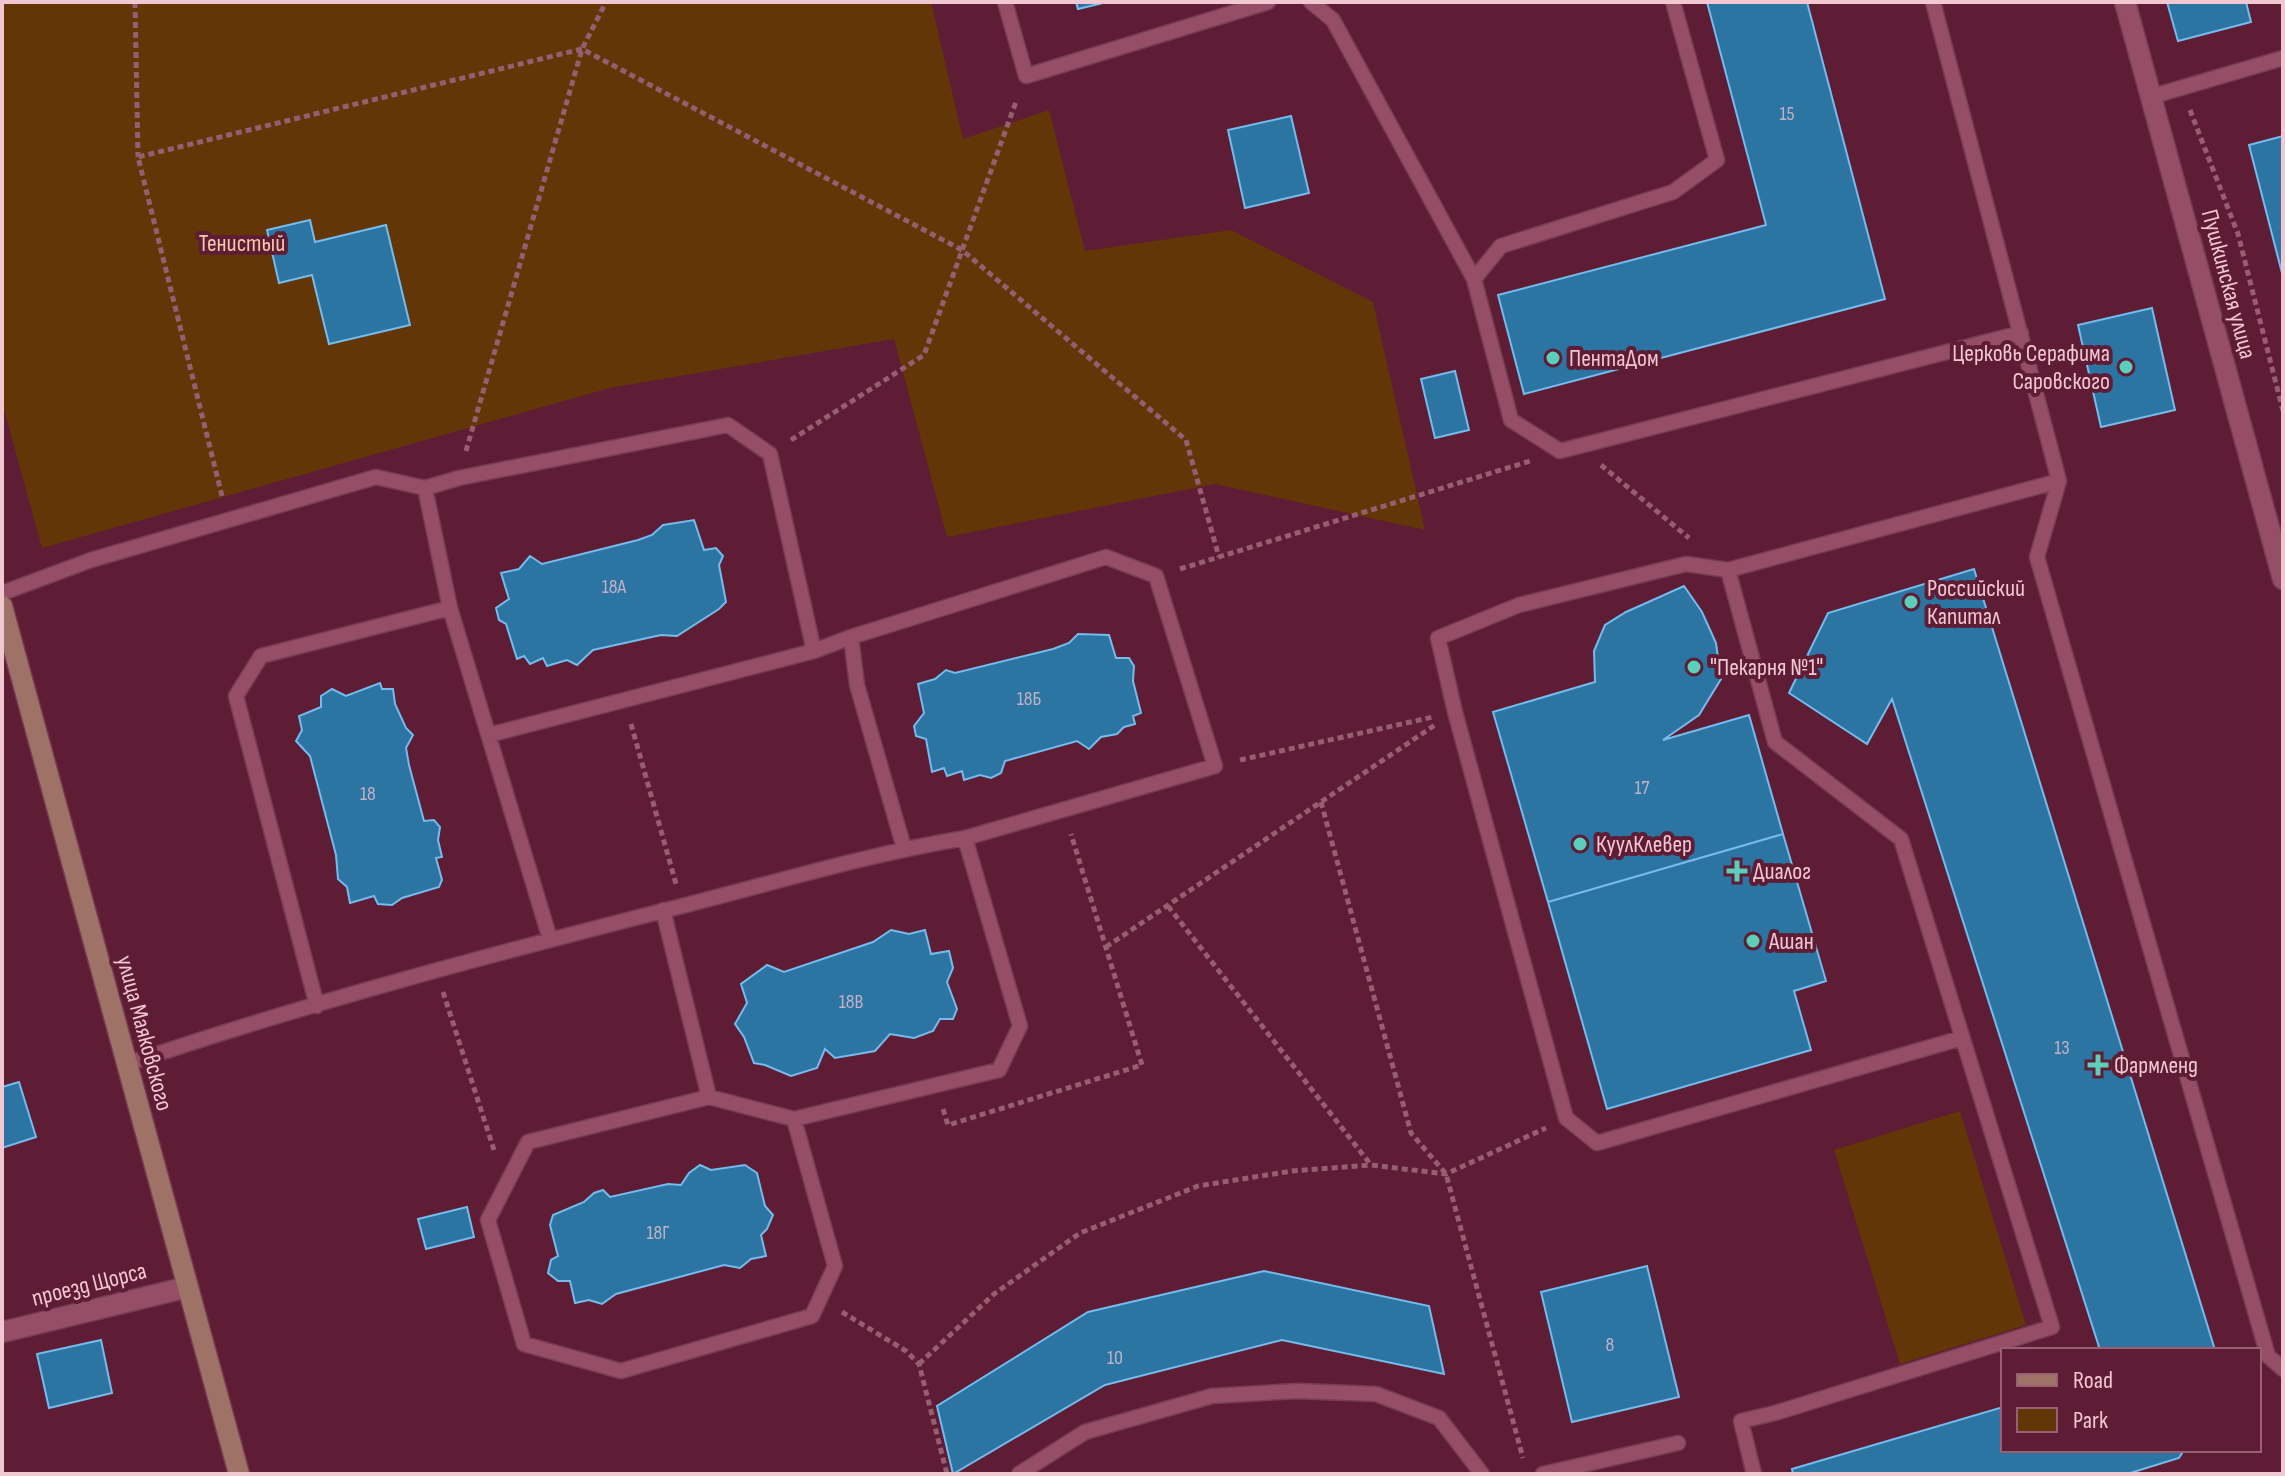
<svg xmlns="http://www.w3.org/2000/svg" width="2285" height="1476" font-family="'Sofia Sans Condensed',sans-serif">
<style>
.green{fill:#633608}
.building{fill:#2c74a1;stroke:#75bbec;stroke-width:2}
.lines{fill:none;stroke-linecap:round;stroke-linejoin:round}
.lane-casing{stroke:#753c53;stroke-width:17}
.street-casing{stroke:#753c53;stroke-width:23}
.secondary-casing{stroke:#753c53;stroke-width:23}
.path{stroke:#975e72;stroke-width:5;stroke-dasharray:6 4;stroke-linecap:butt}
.lane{stroke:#964e66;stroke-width:14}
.street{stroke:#964e66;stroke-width:20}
.secondary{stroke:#9e7266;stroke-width:20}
.poi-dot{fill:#5cceba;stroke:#5e1c35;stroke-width:3}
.labels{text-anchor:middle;stroke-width:8;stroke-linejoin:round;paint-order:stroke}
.number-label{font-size:20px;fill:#c0b2c6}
.park-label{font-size:24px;fill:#f6cbaa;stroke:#5e1c35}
.street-label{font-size:24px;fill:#f1c7d2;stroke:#5e1c35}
.poi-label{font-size:24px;fill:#f1c7d2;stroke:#5e1c35;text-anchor:start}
</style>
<rect width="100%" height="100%" fill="#5e1c35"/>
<path class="green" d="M2 2H931L963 139 1049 110 1085 251 1231 230 1373 302 1425 530 1215 484 947 537 894 339 610 388 42 548 2 402Z
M1960 1111 2026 1325 1900 1364 1834 1150Z"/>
<path class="building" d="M1076 2H1107L1078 9Z
M1707 2H1807L1885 299 1524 394 1498 295 1766 225Z
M2167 2H2246L2251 22 2178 41Z
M1291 116 1309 193 1245 208 1228 130Z
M2283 136V277L2249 145Z
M310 220 315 242 386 225 410 325 329 344 312 275 279 283 267 230Z
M2152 308 2175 410 2101 427 2078 325Z
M1455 371 1469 430 1435 438 1421 379Z
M694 520 704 550 716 548 723 556 719 565 726 602 719 609 677 636 661 635 593 650 577 665 567 660 547 666 543 658 530 664 524 656 517 659 506 624 499 620 496 608 509 599 501 573 519 569 530 556 542 564 638 540 652 535 663 525Z
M1974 569 2215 1350H2100L1892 699 1867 744 1789 693 1828 613Z
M1684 586 1702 612 1716 643 1721 679 1699 715 1663 740 1749 715 1783 834 1548 902 1493 712 1595 682 1594 651 1605 625 1626 612Z
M1078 634 1109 635 1116 658H1129L1134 666 1133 681 1141 713 1133 716 1135 724 1124 727 1117 734 1101 737 1089 749 1077 741 1005 761 1001 773 991 778 980 775 964 780 962 771 947 776 944 768 932 772 926 739 916 736 914 726 924 713 918 684 935 679 946 670 955 673 1053 649 1069 643Z
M380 683 382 689H393L395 704 406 728 413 735 406 748 409 765 424 821 434 820 440 827 438 840 442 857 436 858 442 880 439 887 402 898 392 905 378 904 374 896 350 903 347 887 338 879 336 855 310 756 296 741 302 730 299 716 321 707V696L332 689 346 696Z
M1783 834 1826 981 1794 991 1811 1050 1607 1109 1548 902Z
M891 930 909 934 925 930 931 954 949 951 953 968 947 982 957 1009 953 1019H940L933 1031 914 1038 890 1034 875 1051 835 1058 825 1049 817 1068 791 1076 765 1065 754 1063 744 1037 735 1024 747 1003 741 984 767 965 784 972 873 942Z
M19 1082 36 1137 2 1148V1087Z
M700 1165 711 1170 745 1165 757 1173 765 1206 773 1215 767 1229 761 1235 766 1256 751 1259 740 1268 724 1265 616 1294 602 1304 589 1300 575 1303 570 1281H558L548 1273 551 1260 558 1256 550 1225 553 1215 584 1202 594 1193 603 1190 610 1197 668 1184 681 1185 689 1173Z
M467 1207 474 1237 426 1249 418 1219Z
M1647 1266 1679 1397 1572 1422 1541 1292Z
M1264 1271 1429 1306 1444 1374 1282 1340 1105 1385 953 1474 937 1406 1088 1312Z
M101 1340 112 1393 49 1408 37 1354Z
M2003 1407V1450H2184L2179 1458 2127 1474H1793L1792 1469Z"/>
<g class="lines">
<defs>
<path id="lane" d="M1005 2 1026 76 1268 2
M1311 2 1333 20 1474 279
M1673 2 1717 160 1673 192 1501 246 1474 279 1511 420 1560 451 2021 333
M1933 2 2059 481
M2150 97 2283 58
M425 488 450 608 550 939
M1728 570 1686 564 1519 605 1438 638 1455 712 1566 1118 1597 1143 1962 1038
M2 593 91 560 376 477 425 488 459 478 728 425 770 454 814 651 851 637
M489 735 814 651
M663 910 709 1097 794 1119 835 1266 812 1316 621 1371 524 1344 488 1220 528 1142 709 1097
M317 1006 236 696 261 656 450 608
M127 1064C307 1003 497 953 682 906 776 882 869 854 965 838
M794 1119 999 1070 1020 1026 965 838 1215 766 1156 576 1106 557 851 637 857 685 904 848
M1019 1474 1085 1432 1212 1396 1297 1391 1376 1394 1439 1418 1482 1474
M1543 1474 1678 1443
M1754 1474 1741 1421 1775 1413 2052 1327 1901 839 1775 742 1728 570 2059 481 2037 557 2268 1356 2283 1369"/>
<path id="street" d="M2125 2 2283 579
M2 1332 188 1287"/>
<path id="secondary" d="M2 606 239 1474"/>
</defs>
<use href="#lane" class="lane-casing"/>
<use href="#street" class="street-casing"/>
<use href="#secondary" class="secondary-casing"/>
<path class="path" d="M135 2 138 157
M2190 110 2238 234 2283 411
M791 440 924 355 1017 99
M466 451 582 49 606 2
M1601 465 1689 538
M222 496 138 157 582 49 962 250 1186 440 1219 557
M1180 569 1530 461
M631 724 676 884
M1240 760 1433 717
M1321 802 1411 1133 1446 1174 1523 1458
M1168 906 1371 1165 1446 1174 1546 1128
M1106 947 1435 725
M443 992 494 1150
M943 1109 948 1125 1142 1065 1071 834
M842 1312 906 1351 919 1364 947 1474
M919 1364 994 1294 1080 1233 1198 1186 1292 1171 1370 1165"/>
<use href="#lane" class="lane"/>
<use href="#street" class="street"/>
<use href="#secondary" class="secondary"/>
</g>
<g class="poi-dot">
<circle cx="1553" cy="358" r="8"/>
<circle cx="2126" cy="367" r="8"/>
<circle cx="1911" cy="602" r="8"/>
<circle cx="1694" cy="667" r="8"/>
<circle cx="1580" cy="844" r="8"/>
<path d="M1733 859h8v8h8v8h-8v8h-8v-8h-8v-8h8z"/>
<circle cx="1753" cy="941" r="8"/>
<path d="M2094 1053h8v8h8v8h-8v8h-8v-8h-8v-8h8z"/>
</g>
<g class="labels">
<g class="number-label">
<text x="1787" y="120">15</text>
<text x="614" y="593">18А</text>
<text x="1029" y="705">18Б</text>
<text x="1642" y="794">17</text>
<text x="368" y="800">18</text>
<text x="851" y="1008">18В</text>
<text x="2062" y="1054">13</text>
<text x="658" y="1239">18Г</text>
<text x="1610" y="1351">8</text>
<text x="1115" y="1364">10</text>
</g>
<g class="park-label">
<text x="242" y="251">Тенистый</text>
</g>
<g class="street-label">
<text transform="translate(2229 284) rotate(75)" y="8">Пушкинская улица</text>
<text transform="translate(145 1033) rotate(75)" y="8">улица Маяковского</text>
<text transform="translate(89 1284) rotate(-14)" y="8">проезд Щорса</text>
</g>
<g class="poi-label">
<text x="2110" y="361" text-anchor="end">Церковь Серафима<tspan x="2110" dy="28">Саровского</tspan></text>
<text x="1569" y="366">ПентаДом</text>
<text x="1927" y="596">Российский<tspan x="1927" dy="28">Капитал</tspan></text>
<text x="1710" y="675">"Пекарня №1"</text>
<text x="1596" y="852">КуулКлевер</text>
<text x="1753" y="879">Диалог</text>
<text x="1769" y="949">Ашан</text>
<text x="2114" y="1073">Фармленд</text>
</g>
</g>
<rect width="2285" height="1476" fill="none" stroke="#f1c7d2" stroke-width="8"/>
<rect x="2001" y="1348" width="260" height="104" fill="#5e1c35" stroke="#996074" stroke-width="2"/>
<rect x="2017" y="1374" width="40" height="12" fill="#9e7266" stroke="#996074" stroke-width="2"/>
<text x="2073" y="1388" font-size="24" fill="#f1c7d2">Road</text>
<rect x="2017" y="1408" width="40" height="24" fill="#633608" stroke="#996074" stroke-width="2"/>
<text x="2073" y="1428" font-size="24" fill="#f1c7d2">Park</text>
</svg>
